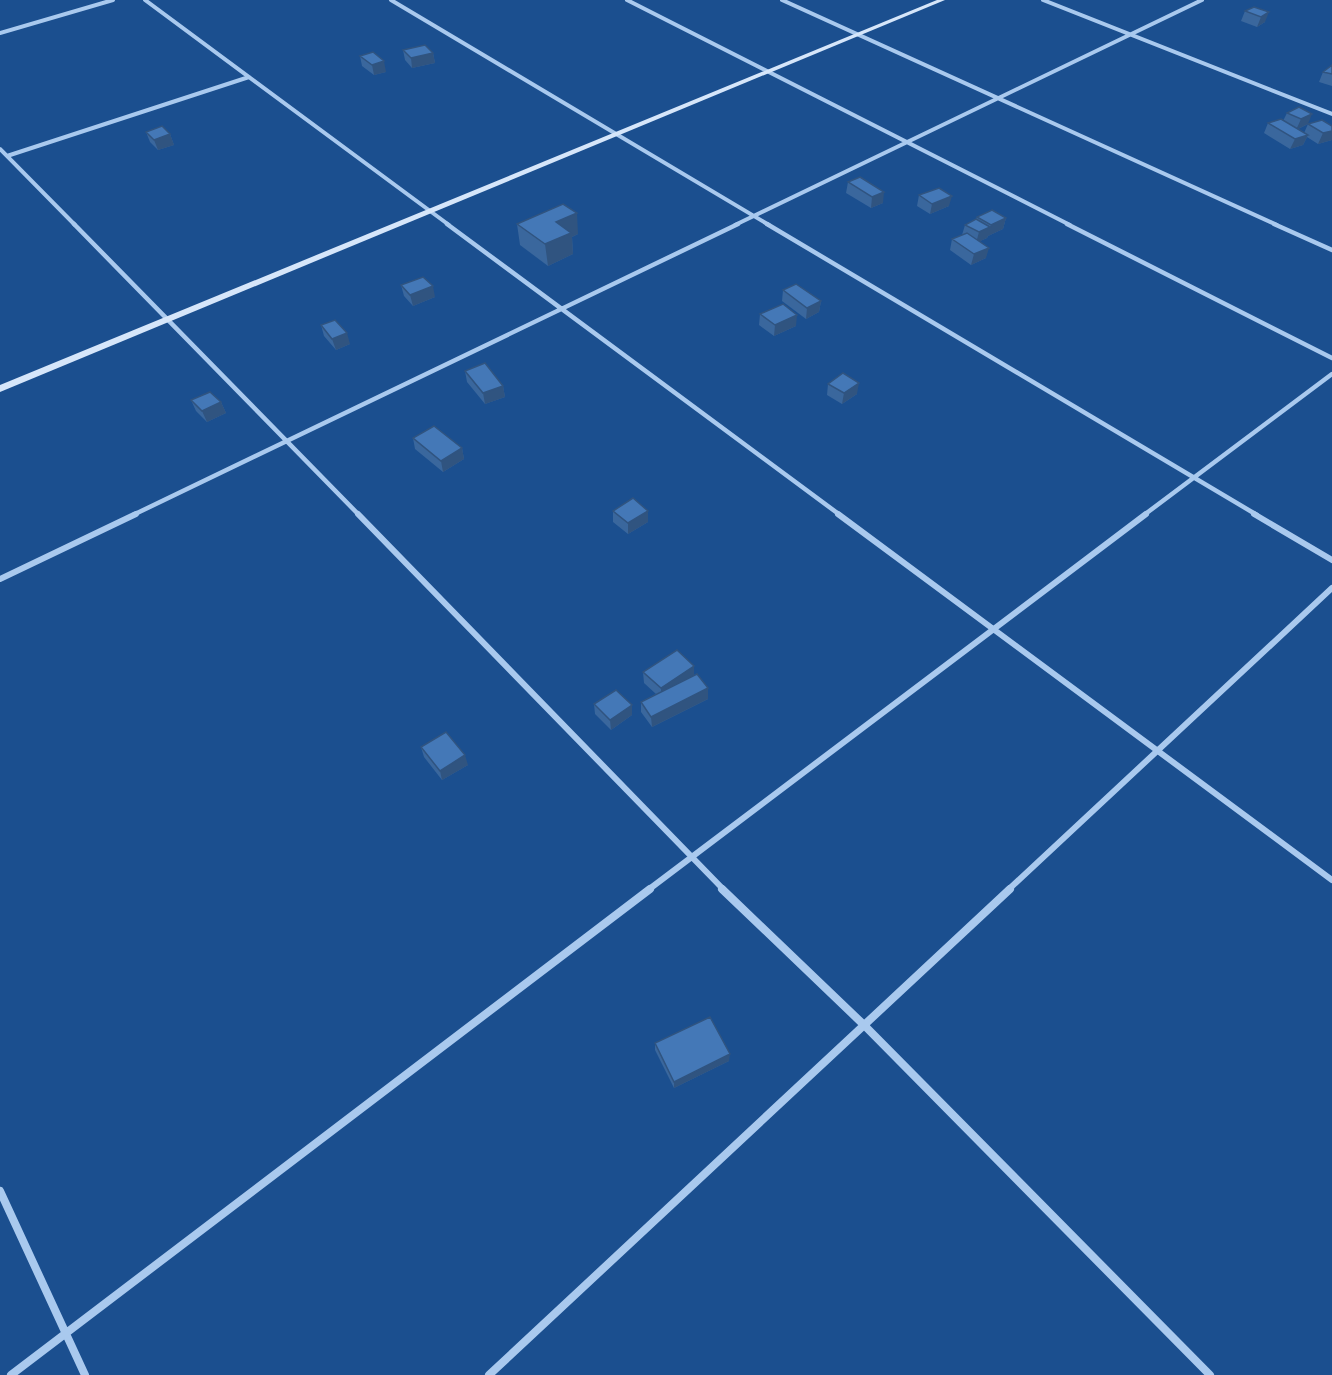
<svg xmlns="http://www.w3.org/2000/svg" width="1332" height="1375" font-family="Ubuntu,sans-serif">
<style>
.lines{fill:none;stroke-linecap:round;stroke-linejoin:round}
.street-far3{stroke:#a9c9ee;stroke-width:4}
.street-far2{stroke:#a9c9ee;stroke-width:4.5}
.street-far1{stroke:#a9c9ee;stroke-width:6}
.street{stroke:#a9c9ee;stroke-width:8}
.secondary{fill:#d6e6fa;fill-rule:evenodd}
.wall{fill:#3a679d}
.shaded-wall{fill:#305480}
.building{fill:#4478b7;stroke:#305480;stroke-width:1.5}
</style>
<rect width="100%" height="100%" fill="#1b4f8f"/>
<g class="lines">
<path class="street-far3" d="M145 0 449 225
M391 0 769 225
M627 0 1070 225
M782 0 1277 225
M1043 0 1332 114
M0 33 113 0
M0 149 75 225
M7 156 249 77
M735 225 1202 0"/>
<path class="street-far2" d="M74 224 359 515
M447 224 840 515
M767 224 1257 515
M1067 224 1332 358
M1274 224 1332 250
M133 515 738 224
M1144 515 1332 374"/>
<path class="street-far1" d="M358 514 724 890
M838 514 1332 880
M1254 514 1332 560
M0 579 136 514
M648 890 1146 514
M1008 890 1332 588"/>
<path class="street" d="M722 889 864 1025 1210 1375
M0 1191 85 1375
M11 1375 650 889
M489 1375 1010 889"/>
<path class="secondary" d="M937 0H945L0 392V385Z"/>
</g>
<path class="wall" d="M1254 7 1265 22 1257 27 1241 21 1245 11Z
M403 50 433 53 435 63 412 68 405 60Z
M360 56 386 72 374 75 362 66Z
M1332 65V86L1319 82 1323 72Z
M1299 107 1308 124 1298 129 1304 133 1308 124 1322 120 1332 140 1318 144 1307 137 1303 145 1290 149 1264 133 1268 123 1283 121 1287 113Z
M146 132 170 134 174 145 158 150 150 142Z
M848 182 883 203 871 208 846 193Z
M919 195 949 206 930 214 917 206Z
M977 217 1006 218 1003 229 988 236 987 238 980 241 986 258 971 265 950 250 952 239 962 235 965 225 976 219Z
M517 224 578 234 572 237 573 254 548 266 520 245Z
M401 285 435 297 413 306 404 296Z
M783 290 821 301 819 312 806 319 782 301Z
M760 314 796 326 774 336 759 325Z
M321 325 350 344 336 350 324 336Z
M465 371 503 386 505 397 485 404 467 382Z
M828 384 857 394 842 404 827 395Z
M191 400 221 402 226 413 207 422 196 411Z
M413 438 462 448 464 459 443 472 415 449Z
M613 511 648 522 628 534 613 522Z
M643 672 694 676 708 688V699L652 727 641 712V702L656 694 644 683Z
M594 704 632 705V715L611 730 595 714Z
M421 747 468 765 442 780 424 757Z
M655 1043 729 1061 674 1088 655 1050Z"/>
<path class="shaded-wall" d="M1269 12 1265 22 1257 27 1261 17Z
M433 53 435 63 412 68 411 58Z
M384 61 386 72 374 75 372 65Z
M1312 114 1308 124 1296 130 1301 119Z
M1332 131V140L1318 144 1323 133Z
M170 134 174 145 158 150 154 140Z
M1308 135 1303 145 1290 149 1295 139Z
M884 192 883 203 871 208 872 197Z
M952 196 949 206 930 214 932 204Z
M577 213 578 234 572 237 573 254 548 266 545 244 556 222Z
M1006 218 1003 229 988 236 987 238 976 243 979 232 990 227 991 225Z
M989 248 986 258 971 265 974 254Z
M433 286 435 297 413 306 410 295Z
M821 301 819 312 806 319 807 308Z
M797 315 796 326 774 336 775 325Z
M347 333 350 344 336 350 332 339Z
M859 383 857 394 842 404 844 393Z
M503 386 505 397 485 404 483 393Z
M221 402 226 413 207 422 202 411Z
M462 448 464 459 443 472 441 461Z
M648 511V522L628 534V523Z
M694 666V677L661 699V688Z
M708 688V699L652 727 651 717Z
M632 705V715L611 730 610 720Z
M465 755 468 765 442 780 440 771Z
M730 1054 729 1061 674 1088V1082Z"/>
<path class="building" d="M1254 7 1269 12 1261 17 1245 11Z
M425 45 433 53 411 58 403 50Z
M373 52 384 61 372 65 360 56Z
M1332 65V74L1323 72Z
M1299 107 1312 114 1301 119 1287 113Z
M1281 119 1308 135 1295 139 1268 123Z
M1322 120 1332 126V131L1323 133 1308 124Z
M162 126 170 134 154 140 146 132Z
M860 177 884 192 872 197 848 182Z
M939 188 952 196 932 204 919 195Z
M563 204 577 213 556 222 571 233 545 244 517 224Z
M992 210 1006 218 991 225 977 217Z
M976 219 990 227 979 232 965 225Z
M967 233 989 248 974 254 952 239Z
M423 277 433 286 410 295 401 285Z
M796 284 821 301 807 308 783 290Z
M783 304 797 315 775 325 760 314Z
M335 320 347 333 332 339 321 325Z
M485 363 503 386 483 393 465 371Z
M843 373 859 383 844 393 828 384Z
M210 392 221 402 202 411 191 400Z
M434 426 462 448 441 461 413 438Z
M633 498 648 511 628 523 613 511Z
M677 650 694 666 661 688 643 672Z
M697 674 708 688 651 717 641 702Z
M616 690 632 705 610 720 594 704Z
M446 732 465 755 440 771 421 747Z
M710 1017 730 1054 674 1082 655 1043Z"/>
</svg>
